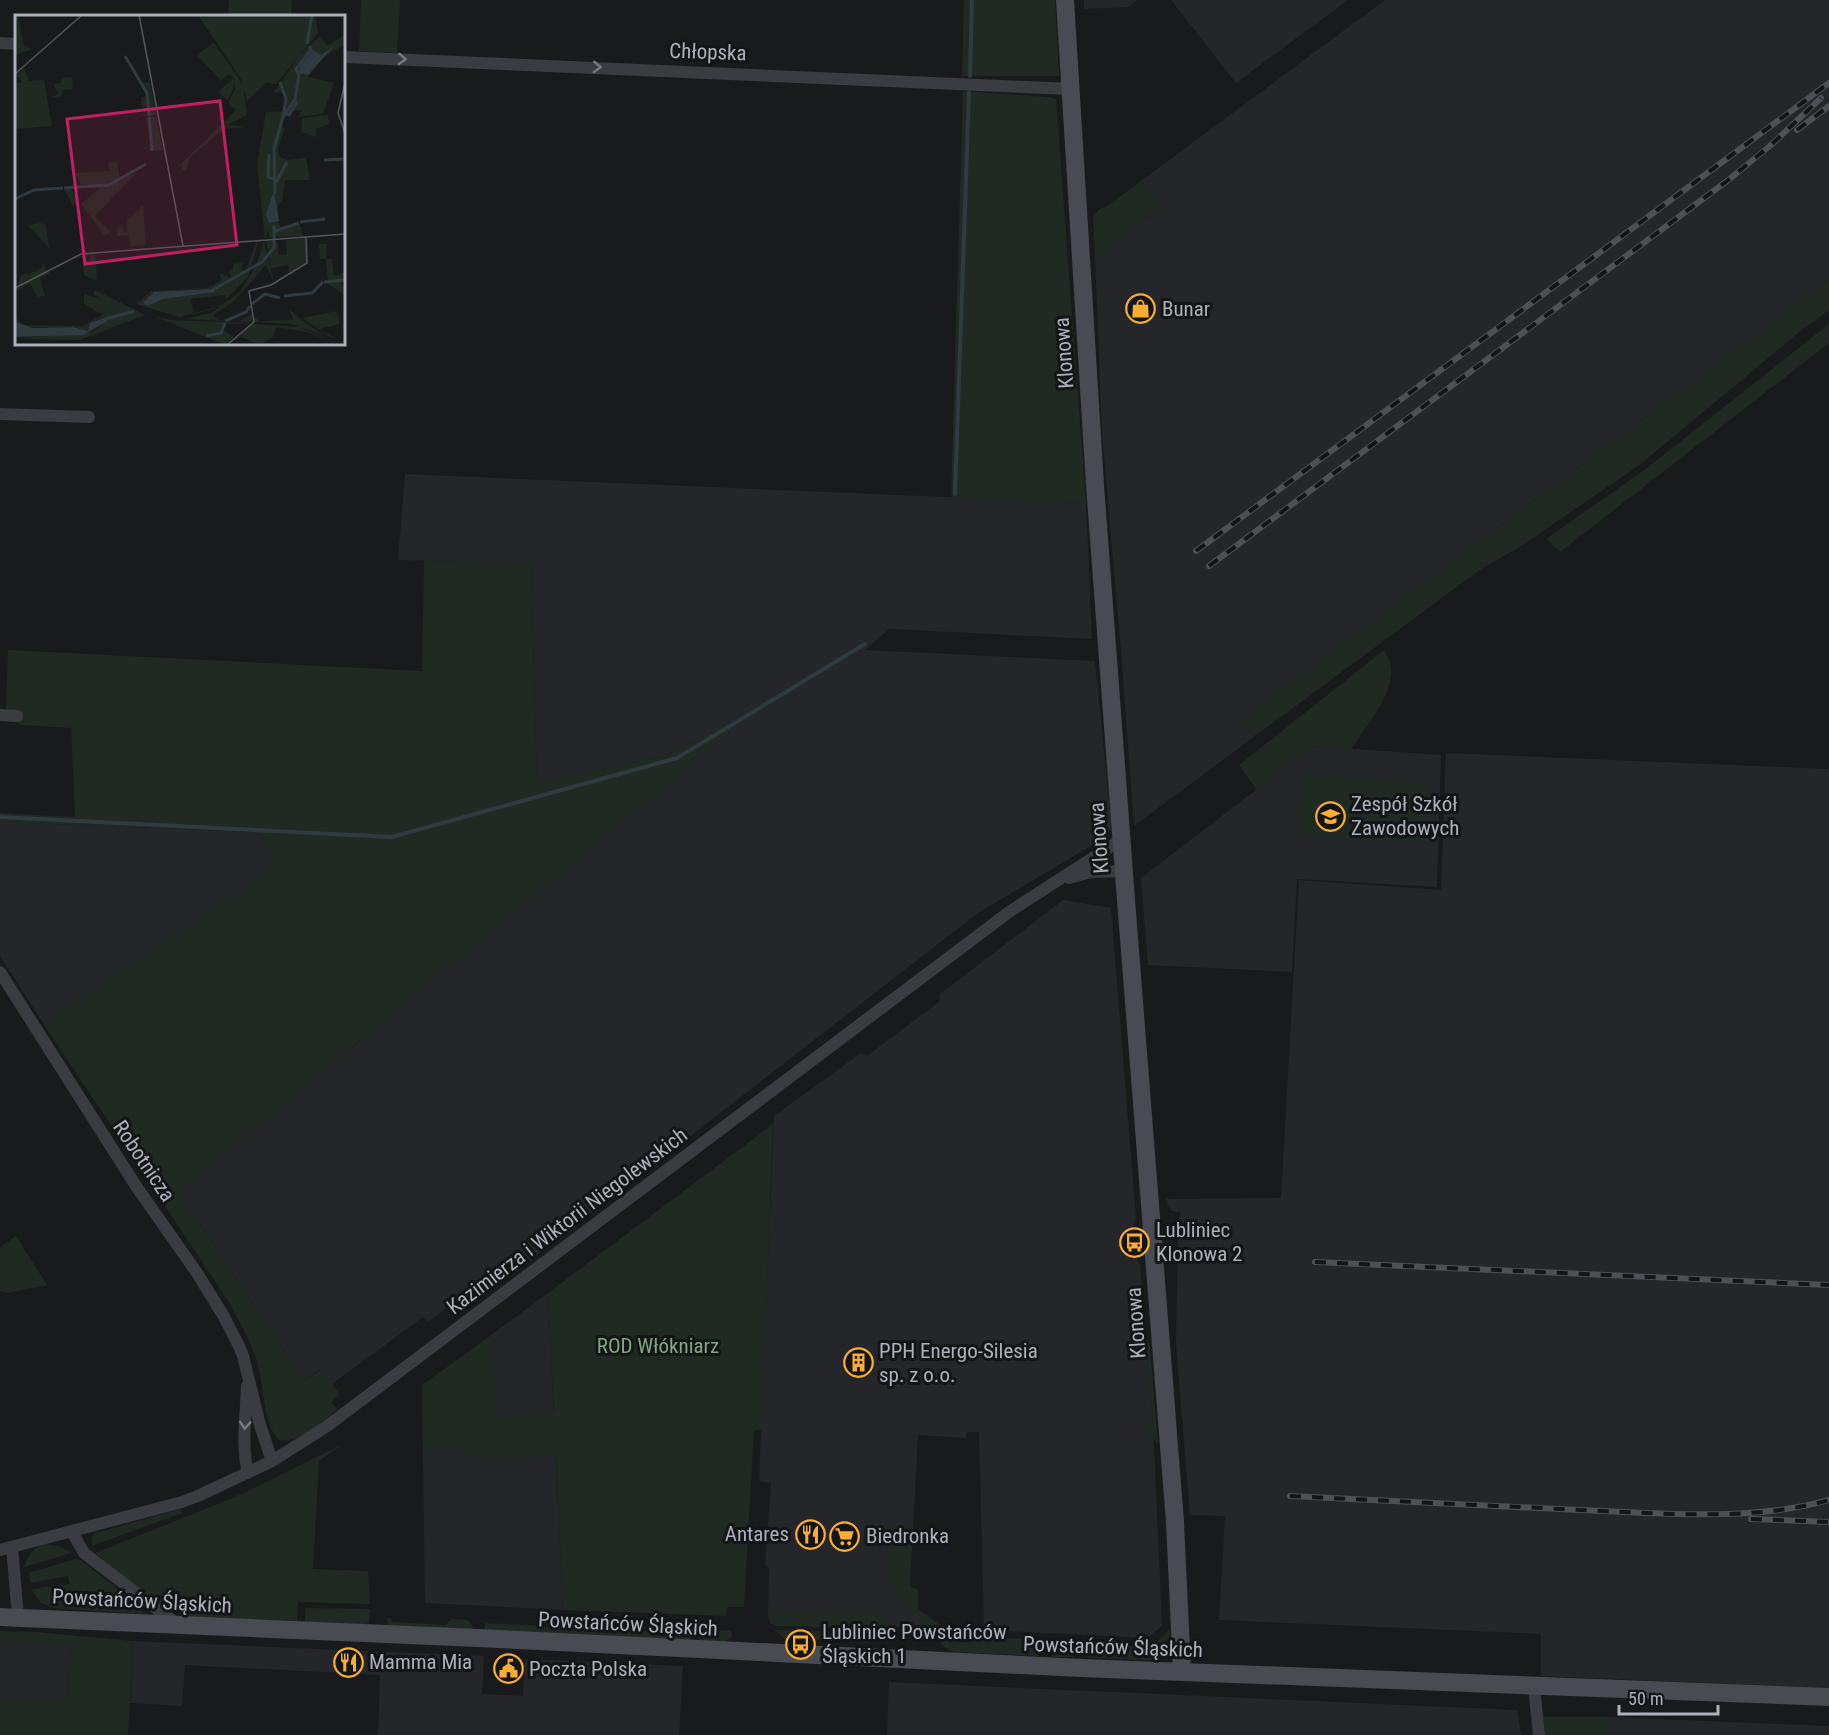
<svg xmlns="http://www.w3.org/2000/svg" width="1829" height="1735" font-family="'Roboto Condensed',sans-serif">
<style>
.built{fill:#252629}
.green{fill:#212a22}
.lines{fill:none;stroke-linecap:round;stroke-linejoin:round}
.stream{stroke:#2f3a41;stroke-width:4}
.street{stroke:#3a3c41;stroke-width:12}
.secondary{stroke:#484b51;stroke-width:18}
.rail-casing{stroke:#4d5056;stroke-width:6}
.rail{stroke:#141517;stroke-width:4;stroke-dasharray:11;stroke-linecap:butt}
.oneway{stroke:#797c85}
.labels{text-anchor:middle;stroke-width:6;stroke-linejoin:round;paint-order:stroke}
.street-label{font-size:21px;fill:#acb1bc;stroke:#141517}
.poi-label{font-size:21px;fill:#acb1bc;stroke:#141517;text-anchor:start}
.park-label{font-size:21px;fill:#82a782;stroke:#141517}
.inset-river{fill:none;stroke:#2f3a41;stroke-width:3}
.inset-road{fill:none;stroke:#54565c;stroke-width:1.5}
.view{fill:#c12060;fill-opacity:0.15;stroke:#c12060;stroke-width:3}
.inset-edge{fill:none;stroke:#acb1bc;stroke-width:3}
</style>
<rect width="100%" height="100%" fill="#191a1c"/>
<path class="built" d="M1084 0H1137L1129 7 1084 9Z
M1171 0H1348L1236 83Z
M1385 0H1829V280L1239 721 1255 736 1134 826 1121 651 1102 433 1095 256 1160 208 1141 181Z
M405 474 1086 503 1092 639 889 629 865 650 1095 661 1112 829 1104 838 978 913 515 1272 507 1262 428 1322 423 1317 332 1384 321 1369 304 1381 179 1192 730 732 728 723 665 756 537 784 531 564 398 560Z
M1313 746 1441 755 1437 887 1297 879 1292 972 1148 965 1141 878Z
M1446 753 1829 769V1688L1541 1676V1634L1219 1620 1225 1516 1190 1515 1176 1345 1178 1228 1181 1212 1172 1211 1167 1205 1166 1199 1281 1198 1299 880 1441 890Z
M0 822 258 832 279 866 43 1023 0 956Z
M1063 900 1111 908 1136 1218 1133 1228 1135 1255 1140 1265 1141 1278 1153 1423 1162 1626 1148 1638 984 1630 979 1432H967L966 1438 918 1435 909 1605 928 1628 771 1624 768 1616 769 1569 765 1564 771 1483 759 1481 774 1116 861 1053 867 1056 939 1002 940 994Z
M548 1293 563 1610 425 1603 422 1386Z
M133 1641 484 1656 482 1694 523 1696 525 1659 683 1666 679 1735H378L380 1675 185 1665 182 1706 130 1703Z
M71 1642 67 1701 0 1699V1645Z
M889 1682 1517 1710 1521 1735H887Z
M1609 1717 1829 1726V1735H1609Z"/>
<path class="green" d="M229 0H292L291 16H228Z
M361 0H400L397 53 359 51Z
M964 0H1055L1059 76H962Z
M963 91 1046 97 1056 99 1086 503 951 498Z
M1141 181 1160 208 1095 256 1093 218 1099 209 1107 206Z
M1829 280V310L1803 329 1638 466 1518 548 1481 569 1255 736 1239 721Z
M1829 324V343L1560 552 1546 539 1647 468Z
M424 561 531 563 537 783 665 756 728 723 730 732 179 1192 304 1381 322 1369 340 1395 331 1402 337 1410C320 1423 302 1443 279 1440 263 1424 264 1387 258 1365 252 1343 239 1322 229 1302L43 1023 278 866 257 832 0 822V813L75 817 71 728 20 725 6 709 8 650 422 671Z
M1384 650C1386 654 1389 658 1390 663 1397 691 1366 727 1351 749L1313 746 1257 790 1239 765Z
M1303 776 1426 783 1422 843 1299 835Z
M773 1124 762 1430H754L744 1607H727L726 1616 563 1610 556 1456 469 1458 464 1448 423 1449 422 1385 492 1335 496 1415 554 1412 548 1293Z
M16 1236 47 1285 7 1293 0 1291V1247Z
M1142 1341 1149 1343 1150 1348 1158 1444 1143 1424 1153 1423 1146 1346H1139Z
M343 1444 319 1461 313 1569 368 1571 370 1604 298 1602 297 1621 189 1617C153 1605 124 1576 95 1553L233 1498Z
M181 1509 182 1513 92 1546V1537L95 1533Z
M889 1526 913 1527 909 1586 918 1590V1609L941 1626 950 1629 951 1635 1040 1640V1653L1038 1656 954 1652 944 1647 891 1586 887 1571Z
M45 1544 58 1546 72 1553 24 1567C27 1556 33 1547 45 1544Z
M75 1559 81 1560 141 1607 140 1610 145 1614 54 1608 41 1603 31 1589 70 1584 68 1576 30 1583 29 1573Z
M305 1608 370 1609 369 1622 366 1624 305 1622Z
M776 1612 883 1614 886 1616 889 1622 885 1628 775 1626 772 1623 771 1617Z
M387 1618H391L392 1622 445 1625 452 1619 467 1620 473 1626 472 1629H407L388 1625Z
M485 1623 689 1633 692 1641 485 1632Z
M698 1629 730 1631 732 1634V1637L722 1643 701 1641 697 1633Z
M1170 1629C1170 1648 1164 1649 1151 1660L1089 1658 1086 1655V1648L1091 1643 1153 1647Z
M775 1630 887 1633 881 1638 868 1643 784 1639Z
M0 1631 37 1632 133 1641 128 1735H0V1699L67 1701 71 1643 0 1645Z
M1049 1640 1071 1642 1075 1648 1074 1657H1053L1049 1651Z
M1543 1717H1609V1735H1545Z"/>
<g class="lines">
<path class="stream" d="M970 76 972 0
M955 494 969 92
M0 817 392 837 677 758 865 644"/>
<path class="street" d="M0 43 16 44
M344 57 1070 89
M0 414 89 417
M0 715 17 716
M1069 878 1091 872 1124 871
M0 972 136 1186 197 1273 223 1315 239 1346 243 1356 260 1425 272 1461
M247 1386C246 1415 241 1445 248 1473
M72 1532 84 1553 178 1625
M12 1547 18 1617
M0 1550 182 1502 200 1495 272 1461 326 1427 1009 912 1122 839
M1534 1687 1539 1735"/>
<path class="secondary" d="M1065 0 1095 485 1126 900 1175 1522 1182 1672
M0 1617 478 1638 1081 1668 1829 1697"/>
<defs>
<path id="rail" d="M1797 130 1829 106
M1196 551 1829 83
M1209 566 1727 181 1771 145 1821 98
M1315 1262 1829 1285
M1290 1496C1387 1501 1483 1505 1580 1510 1660 1513 1752 1522 1829 1500
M1751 1519 1829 1522"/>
</defs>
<use href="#rail" class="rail-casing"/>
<use href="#rail" class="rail"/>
</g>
<defs><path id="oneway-chevron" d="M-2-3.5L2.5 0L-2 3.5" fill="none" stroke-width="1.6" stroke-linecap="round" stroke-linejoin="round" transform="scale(1.5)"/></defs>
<g class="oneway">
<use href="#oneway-chevron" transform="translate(402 59) rotate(2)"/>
<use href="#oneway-chevron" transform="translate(597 67) rotate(2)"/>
<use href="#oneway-chevron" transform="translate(245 1425) rotate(94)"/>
</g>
<defs>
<symbol id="shop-ring" viewBox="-11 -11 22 22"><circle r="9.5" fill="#141517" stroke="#f9ad35" stroke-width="1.5"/><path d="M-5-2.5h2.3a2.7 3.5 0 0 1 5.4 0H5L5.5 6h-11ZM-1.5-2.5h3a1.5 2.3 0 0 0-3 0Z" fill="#f9ad35"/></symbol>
<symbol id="school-ring" viewBox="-11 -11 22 22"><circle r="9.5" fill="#141517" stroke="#f9ad35" stroke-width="1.5"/><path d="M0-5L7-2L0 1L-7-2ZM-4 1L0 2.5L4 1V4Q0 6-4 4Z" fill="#f9ad35"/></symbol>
<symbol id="bus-ring" viewBox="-11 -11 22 22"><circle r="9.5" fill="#141517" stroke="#f9ad35" stroke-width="1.5"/><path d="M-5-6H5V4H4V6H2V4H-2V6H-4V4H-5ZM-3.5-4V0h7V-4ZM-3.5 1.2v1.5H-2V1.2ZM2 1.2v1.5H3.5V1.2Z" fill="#f9ad35"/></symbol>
<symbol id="building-ring" viewBox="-11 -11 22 22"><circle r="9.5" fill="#141517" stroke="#f9ad35" stroke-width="1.5"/><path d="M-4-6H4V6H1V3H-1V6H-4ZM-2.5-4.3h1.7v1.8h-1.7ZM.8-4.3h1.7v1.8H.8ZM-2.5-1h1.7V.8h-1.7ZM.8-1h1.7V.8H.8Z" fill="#f9ad35"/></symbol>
<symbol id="restaurant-ring" viewBox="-11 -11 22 22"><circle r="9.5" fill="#141517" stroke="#f9ad35" stroke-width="1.5"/><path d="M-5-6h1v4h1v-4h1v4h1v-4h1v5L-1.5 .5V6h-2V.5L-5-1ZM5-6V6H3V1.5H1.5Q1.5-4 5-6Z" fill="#f9ad35"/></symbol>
<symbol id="supermarket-ring" viewBox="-11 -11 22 22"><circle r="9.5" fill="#141517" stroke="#f9ad35" stroke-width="1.5"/><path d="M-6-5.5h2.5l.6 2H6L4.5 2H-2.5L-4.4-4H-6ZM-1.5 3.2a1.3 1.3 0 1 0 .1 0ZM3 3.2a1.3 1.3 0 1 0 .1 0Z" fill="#f9ad35"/></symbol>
<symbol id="civic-ring" viewBox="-11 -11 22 22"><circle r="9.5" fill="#141517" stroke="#f9ad35" stroke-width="1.5"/><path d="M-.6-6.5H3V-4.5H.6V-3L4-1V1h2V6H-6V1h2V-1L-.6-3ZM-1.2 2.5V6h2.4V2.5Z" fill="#f9ad35"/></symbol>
</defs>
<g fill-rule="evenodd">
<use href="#shop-ring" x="1124" y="292" width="33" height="33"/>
<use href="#school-ring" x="1314" y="800" width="33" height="33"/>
<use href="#bus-ring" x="1118" y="1226" width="33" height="33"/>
<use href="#building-ring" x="842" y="1346" width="33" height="33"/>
<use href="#restaurant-ring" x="794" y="1518" width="33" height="33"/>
<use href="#supermarket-ring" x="828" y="1520" width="33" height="33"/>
<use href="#bus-ring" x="784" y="1628" width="33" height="33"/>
<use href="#restaurant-ring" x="332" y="1646" width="33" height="33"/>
<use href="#civic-ring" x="492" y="1652" width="33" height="33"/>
</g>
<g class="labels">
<g class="street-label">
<text transform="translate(708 52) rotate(2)" y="7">Chłopska</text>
<text transform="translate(1064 353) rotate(-94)" y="7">Klonowa</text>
<text transform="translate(1099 838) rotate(-94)" y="7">Klonowa</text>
<text transform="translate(144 1161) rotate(56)" y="7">Robotnicza</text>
<text transform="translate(567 1221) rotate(-37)" y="7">Kazimierza i Wiktorii Niegolewskich</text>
<text transform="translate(1136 1323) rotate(-94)" y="7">Klonowa</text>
<text transform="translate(142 1601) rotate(3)" y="7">Powstańców Śląskich</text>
<text transform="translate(628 1624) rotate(3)" y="7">Powstańców Śląskich</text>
<text transform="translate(1113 1647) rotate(2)" y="7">Powstańców Śląskich</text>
</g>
<g class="poi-label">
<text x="1162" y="316">Bunar</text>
<text x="1351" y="811">Zespół Szkół<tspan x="1351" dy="24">Zawodowych</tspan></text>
<text x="1156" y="1237">Lubliniec<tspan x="1156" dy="24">Klonowa 2</tspan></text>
<text x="879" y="1358">PPH Energo-Silesia<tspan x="879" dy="24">sp. z o.o.</tspan></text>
<text x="789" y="1541" text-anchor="end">Antares</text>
<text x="866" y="1543">Biedronka</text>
<text x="822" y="1639">Lubliniec Powstańców<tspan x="822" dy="24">Śląskich 1</tspan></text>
<text x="369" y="1669">Mamma Mia</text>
<text x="529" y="1676">Poczta Polska</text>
</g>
<g class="park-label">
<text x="658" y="1353">ROD Włókniarz</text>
</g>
</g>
<g transform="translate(15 15)">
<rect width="330" height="330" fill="#191a1c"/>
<path d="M0 0H3L9 32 17 34 0 40ZM183 0H300L303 18 261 69 251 68 232 86 226 64ZM330 19V29L306 44 293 62 319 68 308 99 283 102 287 95 277 96 274 101 270 98 265 112 270 113 263 133 265 142 272 145 291 143 295 165H270L267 187 263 189V208L266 213 284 207 288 221 254 222 253 215 250 224 242 149 251 97 268 96 270 78 259 77 285 40 304 22 313 31ZM319 30 298 51 284 54 298 35 306 40ZM193 20 218 55 220 65 218 75 212 85 203 77 219 63 214 59 206 66 182 40 198 28ZM9 53 14 66 29 65 37 111 0 114V68L7 67 1 60ZM219 55 228 71 232 100 213 110 233 112 209 114 174 143 172 153 165 157 168 150 163 152 221 95 213 87 220 75ZM57 62 58 74 47 75V82L34 83 44 79 38 69 46 68V63ZM135 67 141 100 133 101 132 92H127L126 82H132L125 68ZM313 100 314 109 301 114V122L286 117 287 103ZM133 102H141L148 135 137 136ZM102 146 105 164 121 158 80 201 95 217 90 221 66 189 84 174 82 171 56 173 63 187 58 191 49 174 67 171 60 158 94 156 93 147ZM128 190 131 230 116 232 114 220 102 221V215L107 210 108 217 113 216 111 206ZM25 208 31 210 34 233 13 210ZM291 223 292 247 274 258 273 250 256 253 251 226H262L264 240 272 239 271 225ZM249 226 259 268 251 250 219 286 198 300 204 305 224 306 237 299 238 307 170 304 196 298 225 277 242 249ZM241 228H243L233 262 205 291 164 302 121 289 136 276 192 273 207 265 204 258 217 263 214 257 218 255V249L228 248 226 253 230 257ZM192 274 201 277 149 284 132 291 129 285 139 277ZM210 280 212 285 198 294 179 299 175 284ZM304 229H312L311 244H317L319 261 329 258 330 265 326 266 330 280 308 266 313 265 311 244H305ZM80 239 82 262 81 266 69 260 68 246 75 245V240L56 245 65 241ZM26 246 38 263 34 259 25 263 30 281 22 282 15 268 0 277 6 260 22 256 28 251ZM80 275 130 300 65 325 0 324 77 317 91 307 92 301 75 308 73 316 59 312H8L0 307V302L8 310 66 311 88 300 69 289V279L86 284 78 279ZM274 294 289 307 310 321 277 309 239 307 240 301 244 306 279 305ZM322 296 324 309 304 314 330 329 314 321 287 303ZM138 301 157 305 237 308 211 309 208 315 219 322 211 330ZM238 309 285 312 325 330 292 317 261 312 258 322 245 330 224 321Z" fill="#212a22" fill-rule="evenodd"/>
<path d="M320 30 293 60 285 58 284 53 298 35 306 40ZM259 176 264 206 254 208 251 199ZM196 274 201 277 149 284 132 291 128 287 139 277ZM94 301 91 307 68 320 0 322V307L18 313 58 312 73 316 75 308Z" fill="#2f3a41"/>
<path class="inset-river" d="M292 29 297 0M110 41 132 78 134 101M284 60 281 54 296 35 294 31M265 67 271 84 268 102M270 98 274 100 282 87M134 102 137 136M254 139 253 162 259 164M309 145 330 144M259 171 272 147M49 173 94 170 131 149M260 179 259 134 268 102 280 84 284 60M0 184 19 175 48 173M285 207 310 204M260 216 284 208M309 267 330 265M194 277 247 247 259 233V211M269 281 297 278 308 267M237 289 250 279 265 283M91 304 119 296M210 306 231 297 235 291M191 321 206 318 210 308"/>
<path class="inset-road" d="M124 0 168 231M0 59 67 0M330 68 323 98 330 118M0 273 66 239 330 219M212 330 239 307 234 276 256 270 292 248 291 222"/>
<path class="view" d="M205 86 222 230 70 249 52 104Z"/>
<rect width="330" height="330" class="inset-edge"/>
</g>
<path d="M1619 1705v9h99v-9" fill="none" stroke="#acb1bc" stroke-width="3"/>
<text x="1628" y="1705" font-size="18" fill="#acb1bc" stroke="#141517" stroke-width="4.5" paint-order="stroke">50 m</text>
</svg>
